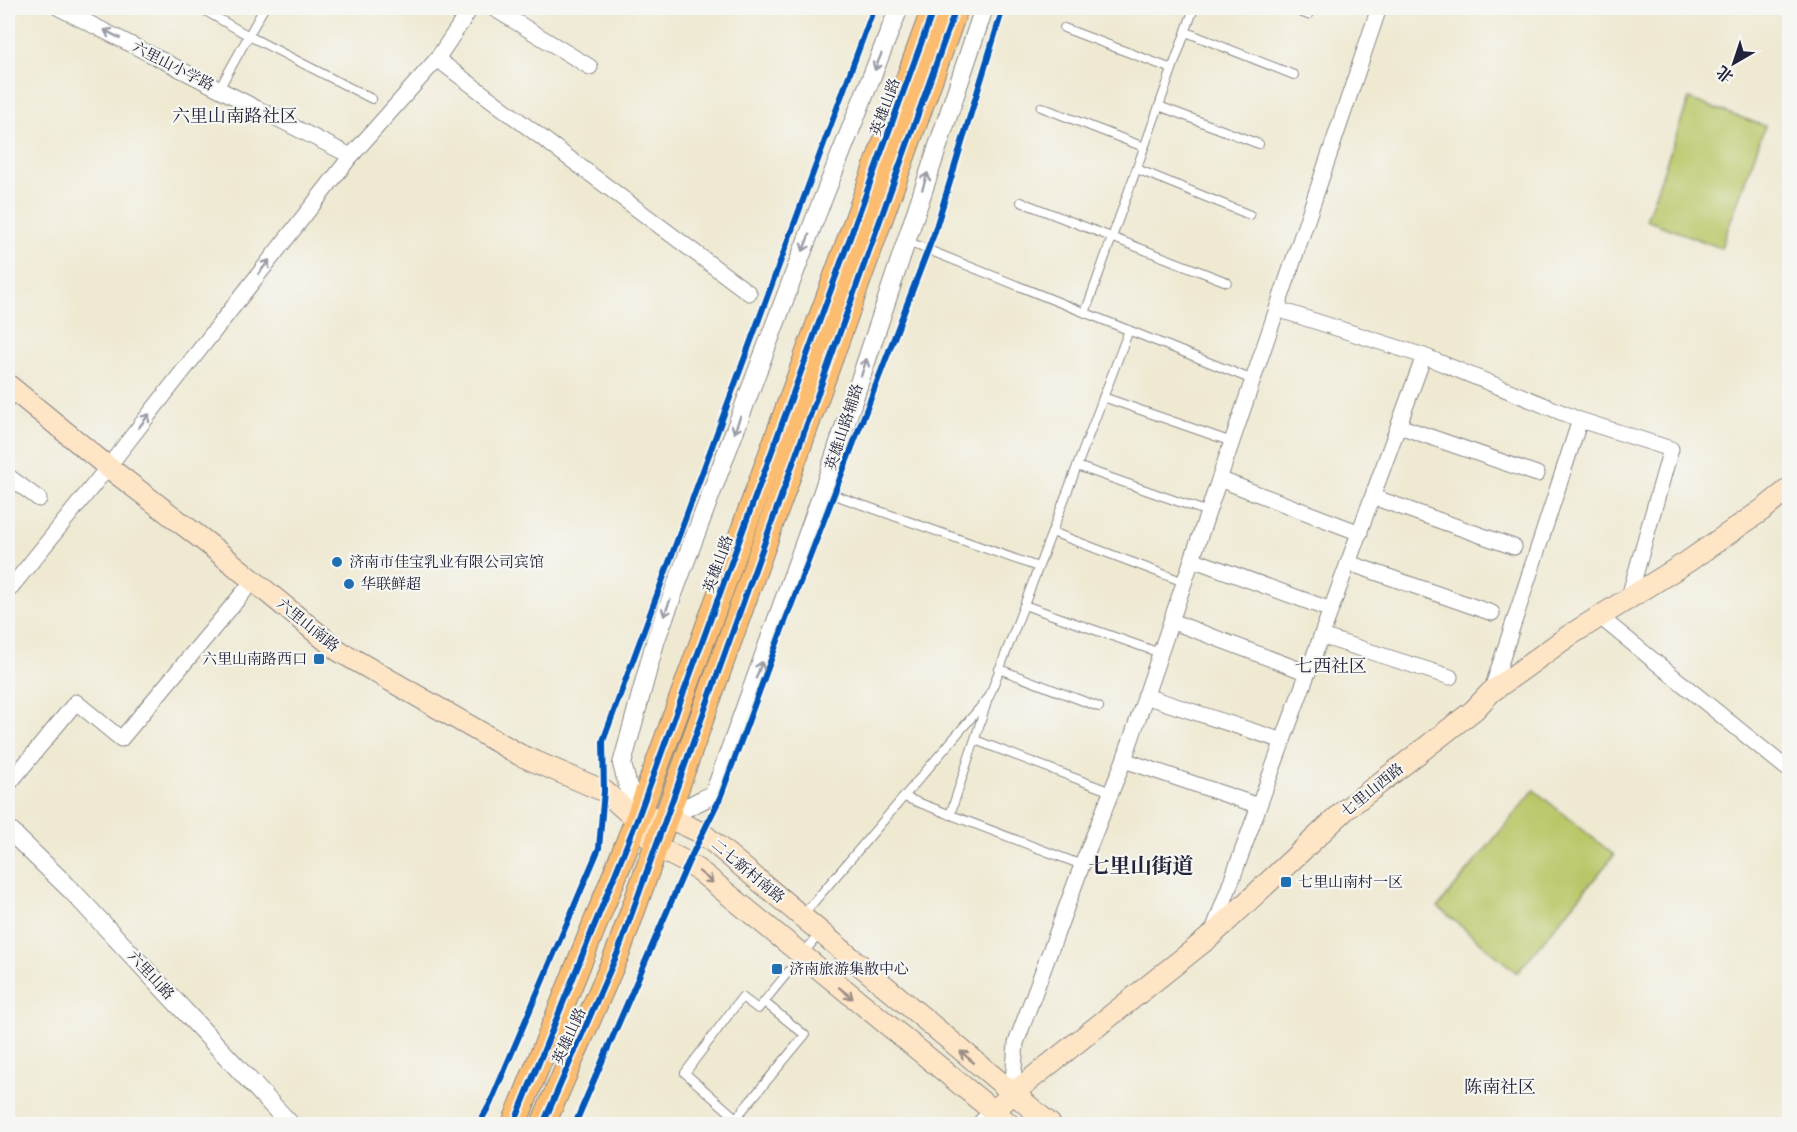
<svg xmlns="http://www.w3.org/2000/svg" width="1797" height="1132" font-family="'Libre Caslon Text','Noto Serif SC',serif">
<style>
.green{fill:#bac769;stroke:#6e7452;stroke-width:1.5}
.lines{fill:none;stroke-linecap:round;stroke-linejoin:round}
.service-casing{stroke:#888686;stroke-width:10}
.minor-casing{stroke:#888686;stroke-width:17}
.tertiary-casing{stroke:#888686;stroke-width:20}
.secondary-casing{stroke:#888686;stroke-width:23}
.primary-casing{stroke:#888686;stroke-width:26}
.service{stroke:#fff;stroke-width:8}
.minor{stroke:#fff;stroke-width:15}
.tertiary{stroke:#fff;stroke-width:18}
.secondary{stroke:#fee5c5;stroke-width:21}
.primary{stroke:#fcbd6f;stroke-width:24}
.cycleway-casing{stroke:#f6f6f2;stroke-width:10}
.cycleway{stroke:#0057b8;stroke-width:6}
.oneway{stroke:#9c9ca7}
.oneway2{stroke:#9b8d87}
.poi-dot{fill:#1f6fb2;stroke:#f6f6f2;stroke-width:2}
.labels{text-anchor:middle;stroke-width:4.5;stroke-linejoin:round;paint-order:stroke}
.street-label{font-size:15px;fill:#22223b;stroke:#f6f6f2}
.poi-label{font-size:15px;fill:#22223b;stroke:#f6f6f2;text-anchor:start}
.quarter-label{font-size:18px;fill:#22223b;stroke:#f6f6f2}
.district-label{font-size:21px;font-weight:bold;fill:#22223b;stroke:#f6f6f2}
</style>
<rect width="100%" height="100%" fill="#f6f6f2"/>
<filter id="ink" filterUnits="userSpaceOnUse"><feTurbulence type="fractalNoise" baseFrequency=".0167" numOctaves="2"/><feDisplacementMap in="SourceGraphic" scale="12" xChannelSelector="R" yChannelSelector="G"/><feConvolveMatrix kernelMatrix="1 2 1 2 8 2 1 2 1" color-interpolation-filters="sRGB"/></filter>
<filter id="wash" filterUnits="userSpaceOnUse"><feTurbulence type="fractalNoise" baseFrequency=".008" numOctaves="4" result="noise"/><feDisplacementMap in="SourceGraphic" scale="24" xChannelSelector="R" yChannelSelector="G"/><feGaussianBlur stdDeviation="1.35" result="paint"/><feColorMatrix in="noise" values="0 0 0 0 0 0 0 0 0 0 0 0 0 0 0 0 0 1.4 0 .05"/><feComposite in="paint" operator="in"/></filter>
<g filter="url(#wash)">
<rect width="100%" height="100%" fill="#efe9d2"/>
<path class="green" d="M1689 99 1765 126 1721 248 1646 220Z
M1534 790 1614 855 1517 973 1438 907Z"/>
</g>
<g filter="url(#ink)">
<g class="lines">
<defs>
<path id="service" d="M200 8 249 36 372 99
M1290 8 1308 15
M1064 28 1172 69
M1186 32 1294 75
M219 89 264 8
M1159 106 1259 144
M1041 107 1144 147
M1137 169 1250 215
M1021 202 1227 282
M906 241 1253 380
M1085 313 1194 8
M1103 397 1232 442
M1077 466 1208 512
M823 491 1038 567
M1052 532 1184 582
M1024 605 1160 653
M999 669 1099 707
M975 740 1111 792
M904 797 1082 865
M950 815 987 702
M802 916 989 697 1129 330
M764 1002 805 1035 736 1118 685 1073 742 997 758 1009 820 933"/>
<path id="minor" d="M59 8 351 156
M493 8 590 67
M437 59 471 8
M1424 356 1580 420 1491 692
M1580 420 1671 449 1628 600
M1399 426 1537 474
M8 476 39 499
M1219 479 1360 533
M1373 497 1514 547
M1192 559 1331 610
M1349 563 1492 613
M8 591 108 467 351 156 437 59 749 293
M1600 617 1790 771
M1171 621 1308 673
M1321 636 1450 677
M1145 696 1283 741
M1124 760 1259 806
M8 785 76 702 121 739 253 581
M1213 931 1424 356 1277 309
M1012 1094 1016 1043 1082 865 1124 760 1379 8"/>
<path id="tertiary" d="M667 817 714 794 821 497 984 8
M637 820 622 764 656 639 816 216 899 8
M8 829 72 891 290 1124
M981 1124 993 1112"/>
<path id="secondary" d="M8 385 108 467 211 546 339 651 520 755 604 791 637 820 656 847 688 863 702 873 1009 1124
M650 818 667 817 702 833 1050 1124
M993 1112 1012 1094 1211 936 1345 810 1474 710 1491 692 1567 637 1687 562 1765 508 1790 488"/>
<path id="primary" d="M514 1124 637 820 934 8
M543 1124 618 952 956 8"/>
</defs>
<use href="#service" class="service-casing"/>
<use href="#minor" class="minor-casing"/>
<use href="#tertiary" class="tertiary-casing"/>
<use href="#secondary" class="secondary-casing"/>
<use href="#primary" class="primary-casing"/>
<use href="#service" class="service"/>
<use href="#minor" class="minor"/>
<use href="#tertiary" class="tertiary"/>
<use href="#secondary" class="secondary"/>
<use href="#primary" class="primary"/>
<defs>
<path id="cycleway" d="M479 1124 490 1104 599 848 604 791 603 741 874 8
M514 1124 637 820 934 8
M543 1124 618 952 956 8
M575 1124 688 863 720 798 784 624 934 234 1003 8"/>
</defs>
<use href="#cycleway" class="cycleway-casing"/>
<use href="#cycleway" class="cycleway"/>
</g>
<defs><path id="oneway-shaft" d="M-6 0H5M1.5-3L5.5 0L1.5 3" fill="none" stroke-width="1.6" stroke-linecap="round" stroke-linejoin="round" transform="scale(1.5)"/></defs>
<g class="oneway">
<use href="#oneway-shaft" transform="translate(112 34) rotate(-153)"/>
<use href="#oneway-shaft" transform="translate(878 62) rotate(112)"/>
<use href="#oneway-shaft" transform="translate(925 181) rotate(-72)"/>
<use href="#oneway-shaft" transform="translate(806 243) rotate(111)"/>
<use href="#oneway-shaft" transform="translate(264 267) rotate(-52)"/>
<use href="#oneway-shaft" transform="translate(864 367) rotate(-72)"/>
<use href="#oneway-shaft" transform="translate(144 421) rotate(-52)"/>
<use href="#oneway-shaft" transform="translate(737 425) rotate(111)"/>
<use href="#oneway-shaft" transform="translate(667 608) rotate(111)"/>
<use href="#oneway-shaft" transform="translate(759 670) rotate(-70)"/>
</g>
<g class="oneway2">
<use href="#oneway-shaft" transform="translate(706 877) rotate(39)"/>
<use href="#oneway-shaft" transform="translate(846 993) rotate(39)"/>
<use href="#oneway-shaft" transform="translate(967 1057) rotate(-140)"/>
</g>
</g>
<g class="poi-dot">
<circle cx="337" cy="562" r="6"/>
<circle cx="349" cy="584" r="6"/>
<rect x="313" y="653" width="12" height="12" rx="3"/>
<rect x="1280" y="876" width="12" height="12" rx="3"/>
<rect x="771" y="963" width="12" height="12" rx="3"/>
</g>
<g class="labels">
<g class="street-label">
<text transform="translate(173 66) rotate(27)" y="5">六里山小学路</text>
<text transform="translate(885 107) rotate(-70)" y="5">英雄山路</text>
<text transform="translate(844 427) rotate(-72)" y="5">英雄山路辅路</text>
<text transform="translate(718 564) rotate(-70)" y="5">英雄山路</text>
<text transform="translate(308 625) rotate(39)" y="5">六里山南路</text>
<text transform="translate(1372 790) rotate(-39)" y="5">七里山西路</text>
<text transform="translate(748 871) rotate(40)" y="5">二七新村南路</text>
<text transform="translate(151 975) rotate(47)" y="5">六里山路</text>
<text transform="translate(569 1036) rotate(-66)" y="5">英雄山路</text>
</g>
<g class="poi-label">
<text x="349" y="567">济南市佳宝乳业有限公司宾馆</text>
<text x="361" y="589">华联鲜超</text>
<text x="307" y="664" text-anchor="end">六里山南路西口</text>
<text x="1298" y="887">七里山南村一区</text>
<text x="789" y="974">济南旅游集散中心</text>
</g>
<g class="quarter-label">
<text x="235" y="122">六里山南路社区</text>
<text x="1331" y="672">七西社区</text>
<text x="1500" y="1093">陈南社区</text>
</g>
<g class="district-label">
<text x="1141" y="873">七里山街道</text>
</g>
</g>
<rect width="1797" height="1132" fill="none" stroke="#f6f6f2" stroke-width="30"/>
<g transform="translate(1734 63) rotate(219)" stroke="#f6f6f2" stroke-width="4.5" paint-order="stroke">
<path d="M0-4.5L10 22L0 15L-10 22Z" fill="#22223b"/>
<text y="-9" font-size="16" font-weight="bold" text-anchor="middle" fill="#22223b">北</text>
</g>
</svg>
